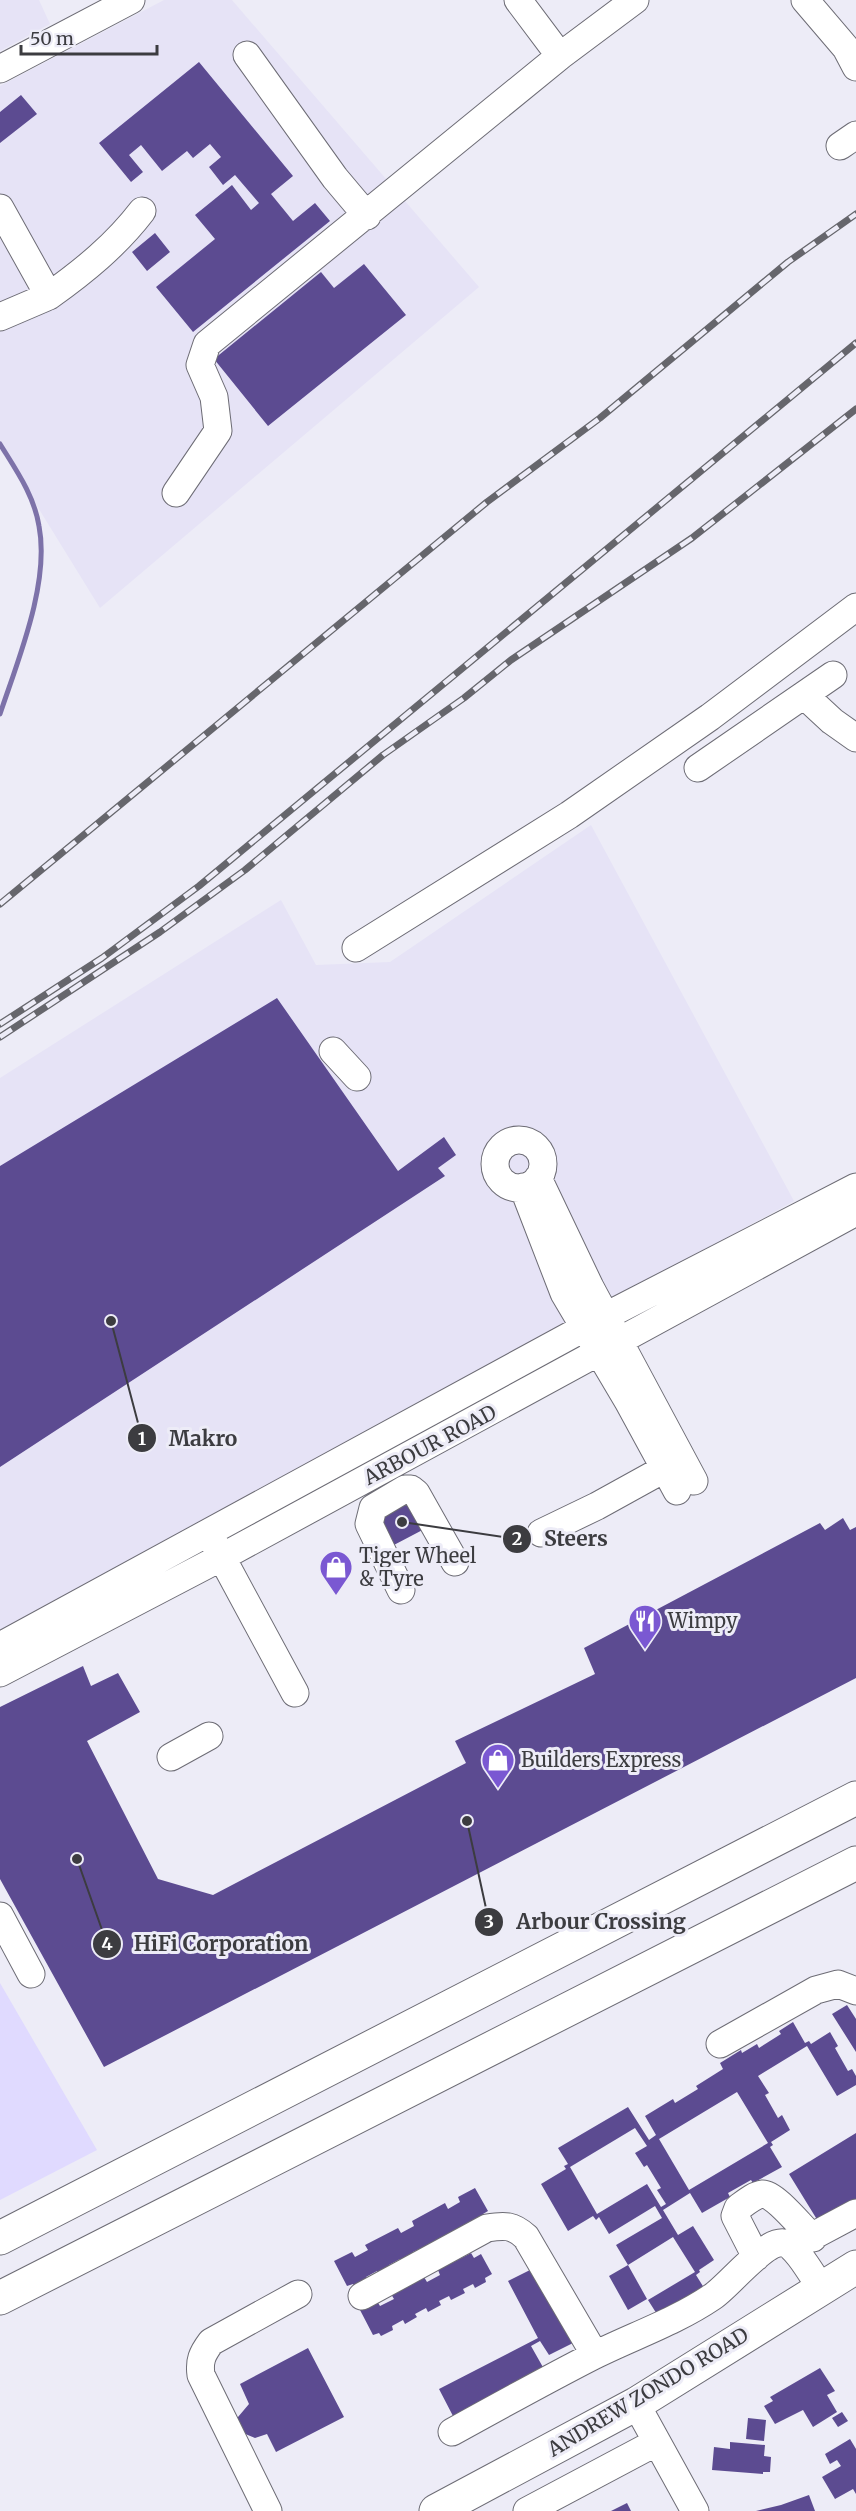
<svg xmlns="http://www.w3.org/2000/svg" width="856" height="2511" font-family="Merriweather,serif">
<style>
.built{fill:#e6e3f6}
.green{fill:#e0daff}
.lines{fill:none;stroke-linecap:round;stroke-linejoin:round}
.stream{stroke:#7d72a9;stroke-width:5}
.building{fill:#5c4b91;fill-rule:evenodd}
.minor-casing{stroke:#6d6c75;stroke-width:29}
.major-casing{stroke:#6d6c75;stroke-width:35}
.highway-casing{stroke:#6d6c75;stroke-width:35}
.minor{stroke:#fff;stroke-width:27}
.major{stroke:#fff;stroke-width:33}
.highway{stroke:#fff;stroke-width:33}
.rail-casing{stroke:#66666c;stroke-width:7}
.rail{stroke:#edecf7;stroke-width:4.5;stroke-dasharray:14;stroke-linecap:butt}
.labels{text-anchor:middle;stroke-width:6;stroke-linejoin:round;paint-order:stroke}
.street-label{font-size:20px;fill:#3c3c40;stroke:#edecf7}
.poi-label{font-size:20px;fill:#3c3c40;stroke:#edecf7;text-anchor:start}
.leader{fill:none;stroke:#3c3c40;stroke-width:2}
.callout-dot{fill:#3c3c40;stroke:#edecf7;stroke-width:2}
.mark-label{font-size:18px;text-anchor:middle;font-weight:bold;fill:#fff}
.callout-label{font-size:21px;text-anchor:middle;font-weight:bold;fill:#3c3c40;stroke:#edecf7;stroke-width:6;stroke-linejoin:round;paint-order:stroke}
</style>
<rect width="100%" height="100%" fill="#edecf7"/>
<path class="built" d="M0 0H39L50 24 0 51Z
M164 0H232L479 287 100 608 0 446V86Z
M591 825 794 1201 0 1633V1078L281 900 316 965 390 962Z"/>
<path class="green" d="M0 1983 97 2150 0 2200Z"/>
<g class="lines">
<path class="stream" d="M0 444C16 470 34 495 39 526 50 583 18 660 0 714"/>
</g>
<path class="building" d="M199 62 293 176 271 194 293 221 315 203 330 221 193 332 156 287 215 239 195 215 232 185 251 210 259 203 235 175 223 185 209 167 221 157 210 144 193 158 187 151 162 171 141 145 129 155 143 172 131 182 99 143Z
M21 95 37 114 0 143V112Z
M155 233 170 252 147 271 132 252Z
M364 264 406 315 268 426 214 359 321 272 334 288Z
M277 998 398 1171 444 1137 456 1155 438 1168 445 1176 0 1467V1166Z
M410 1488 432 1525 392 1546 375 1517Z
M843 1518 850 1530 856 1527V1678L104 2067 0 1879V1707L83 1666 91 1686 118 1673 140 1712 87 1741 158 1879 213 1895 466 1763 455 1741 595 1674 584 1648 820 1523 825 1530Z
M847 2005 856 2019V2052L832 2014Z
M793 2022 805 2043 809 2041 811 2044 830 2032 838 2046 835 2048 848 2071 852 2069 856 2076V2085L837 2096 807 2046 758 2076 769 2093 765 2095 778 2118 782 2115 790 2130 771 2142 773 2145 770 2147 782 2167 753 2183 751 2180 728 2193 730 2197 702 2213 690 2193 663 2210 678 2235 693 2226 714 2260 699 2270 700 2272 696 2275 706 2291 660 2319 648 2300 695 2272 673 2237 628 2265 616 2245 662 2218 655 2206 609 2234 599 2217 596 2220 593 2216 568 2231 541 2184 566 2169 564 2166 568 2164 558 2148 628 2107 649 2140 656 2135 645 2116 673 2099 675 2103 698 2089 696 2086 723 2069 720 2063 741 2050 742 2053 757 2044 759 2048 781 2034 779 2031ZM737 2092 768 2143 689 2190 659 2139ZM635 2128 647 2146 635 2153 644 2167 647 2165 661 2188 657 2190 666 2204 661 2207 647 2184 597 2214 570 2167Z
M856 2133V2204L821 2226 789 2174Z
M475 2188 488 2211 483 2214 486 2219 447 2234 437 2240 439 2244 426 2251 424 2247 413 2252 415 2256 402 2263 400 2259 389 2265 391 2268 379 2275 377 2271 366 2277 368 2281 355 2287 353 2284 347 2286 334 2261 352 2252 355 2257 368 2250 365 2245 398 2228 401 2233 414 2226 412 2221 445 2203 448 2209 460 2202 458 2197Z
M471 2253 474 2258 481 2254 492 2274 485 2278 486 2282 475 2288 473 2284 463 2289 465 2293 451 2300 449 2296 439 2301 441 2305 428 2312 426 2308 415 2314 417 2317 405 2324 403 2320 392 2326 393 2330 381 2336 379 2333 373 2335 360 2310 377 2301 380 2306 394 2299 391 2294 424 2277 427 2282 440 2275 438 2270Z
M628 2265 647 2299 628 2310 609 2276Z
M536 2267 575 2342 549 2355 540 2341 531 2346 544 2369 453 2416 439 2389 538 2338 508 2281Z
M308 2348 344 2417 276 2452 267 2434 255 2438 243 2433 237 2422 238 2417 249 2404 240 2384Z
M820 2368 835 2391 827 2395 837 2412 813 2427 803 2410 775 2424 764 2406 773 2401 770 2397Z
M842 2412 848 2421 838 2427 832 2418Z
M748 2418 766 2420 764 2441 746 2439Z
M850 2439 856 2449V2494L853 2489 835 2499 822 2477 841 2466 837 2460 830 2464 825 2454Z
M730 2442 765 2445 764 2456 771 2457 770 2472H763V2474L712 2470 714 2447 730 2449Z
M809 2495 815 2511H756L781 2505Z
M627 2503 631 2511H611Z"/>
<g class="lines">
<defs>
<path id="minor" d="M805 0 846 48 856 67
M247 55 335 178 367 216
M560 56 635 0
M0 69 131 0
M840 146 856 135
M0 208 49 296 0 317
M49 296C84 271 116 245 142 211
M176 493 218 431 214 397 200 365 207 344 560 56 518 0
M804 695 832 721 856 738
M698 768 833 675
M356 948 569 815 710 717 856 607
M333 1051 357 1077
M495 1164a24 24 0 1 1 48 0a24 24 0 1 1-48 0Z
M538 1178 590 1287 694 1481
M523 1187 564 1293 628 1401 677 1491
M541 1533 597 1506 664 1469
M213 1541 295 1693
M401 1590 369 1524 373 1508 405 1489H411L416 1493 455 1562
M0 1646 606 1316 856 1187
M0 1673 222 1557 856 1212
M171 1757 209 1736
M0 1916 31 1974
M720 2044 816 1990 838 1984 856 1991
M796 2245 856 2213
M756 2257 735 2216 738 2208C745 2203 754 2195 763 2194 774 2193 803 2229 813 2238
M362 2296 487 2228C505 2225 513 2225 526 2237L595 2355
M636 2404 695 2511
M452 2432C499 2406 546 2380 593 2356 633 2336 675 2322 712 2297 729 2286 764 2240 784 2243 795 2244 814 2278 821 2288
M268 2511 201 2375C199 2361 202 2354 211 2342L298 2294
M527 2511 655 2443"/>
<path id="major" d="M436 2511 636 2404 856 2267"/>
<path id="highway" d="M0 2238 856 1798
M0 2298 856 1863"/>
</defs>
<use href="#minor" class="minor-casing"/>
<use href="#major" class="major-casing"/>
<use href="#highway" class="highway-casing"/>
<use href="#minor" class="minor"/>
<use href="#major" class="major"/>
<use href="#highway" class="highway"/>
<defs>
<path id="rail" d="M0 904 487 502 600 418 788 262 856 214
M0 1024 102 958 199 886 856 343
M0 1037 160 932 245 870 383 755 464 698 511 660 692 538 856 409"/>
</defs>
<use href="#rail" class="rail-casing"/>
<use href="#rail" class="rail"/>
</g>
<defs>
<symbol id="shop-pin" viewBox="-11 -11 22 30"><path d="M0 17L-7.5 6A9.5 9.5 0 1 1 7.5 6Z" fill="#7a58d2" stroke="#edecf7"/><path d="M-5-2.5h2.3a2.7 3.5 0 0 1 5.4 0H5L5.5 6h-11ZM-1.5-2.5h3a1.5 2.3 0 0 0-3 0Z" fill="#fff"/></symbol>
<symbol id="restaurant-pin" viewBox="-11 -11 22 30"><path d="M0 17L-7.5 6A9.5 9.5 0 1 1 7.5 6Z" fill="#7a58d2" stroke="#edecf7"/><path d="M-5-6h1v4h1v-4h1v4h1v-4h1v5L-1.5 .5V6h-2V.5L-5-1ZM5-6V6H3V1.5H1.5Q1.5-4 5-6Z" fill="#fff"/></symbol>
</defs>
<g fill-rule="evenodd">
<use href="#shop-pin" x="317" y="1548" width="38" height="52"/>
<use href="#restaurant-pin" x="626" y="1602" width="38" height="52"/>
<use href="#shop-pin" x="479" y="1741" width="38" height="52"/>
</g>
<g class="labels">
<g class="street-label">
<text transform="translate(430 1445) rotate(-28)" y="7">ARBOUR ROAD</text>
<text transform="translate(648 2392) rotate(-31)" y="7">ANDREW ZONDO ROAD</text>
</g>
<g class="poi-label">
<text x="359" y="1563">Tiger Wheel<tspan x="359" dy="23">&amp; Tyre</tspan></text>
<text x="668" y="1628">Wimpy</text>
<text x="521" y="1767">Builders Express</text>
</g>
</g>
<path class="leader" d="M111 1321L142 1438M402 1522L517 1539M467 1821L489 1922M77 1859L107 1944"/>
<g class="callout-dot">
<circle cx="111" cy="1321" r="6"/>
<circle cx="402" cy="1522" r="6"/>
<circle cx="467" cy="1821" r="6"/>
<circle cx="77" cy="1859" r="6"/>
<circle cx="142" cy="1438" r="15"/>
<circle cx="517" cy="1539" r="15"/>
<circle cx="489" cy="1922" r="15"/>
<circle cx="107" cy="1944" r="15"/>
</g>
<g class="mark-label">
<text x="142" y="1445">1</text>
<text x="517" y="1545">2</text>
<text x="489" y="1928">3</text>
<text x="107" y="1950">4</text>
</g>
<g class="callout-label">
<text x="203" y="1446">Makro</text>
<text x="576" y="1546">Steers</text>
<text x="601" y="1929">Arbour Crossing</text>
<text x="221" y="1951">HiFi Corporation</text>
</g>
<path d="M21 45v9h136v-9" fill="none" stroke="#3c3c40" stroke-width="3"/>
<text x="30" y="45" font-size="18" fill="#3c3c40" stroke="#edecf7" stroke-width="4.5" paint-order="stroke">50 m</text>
</svg>
